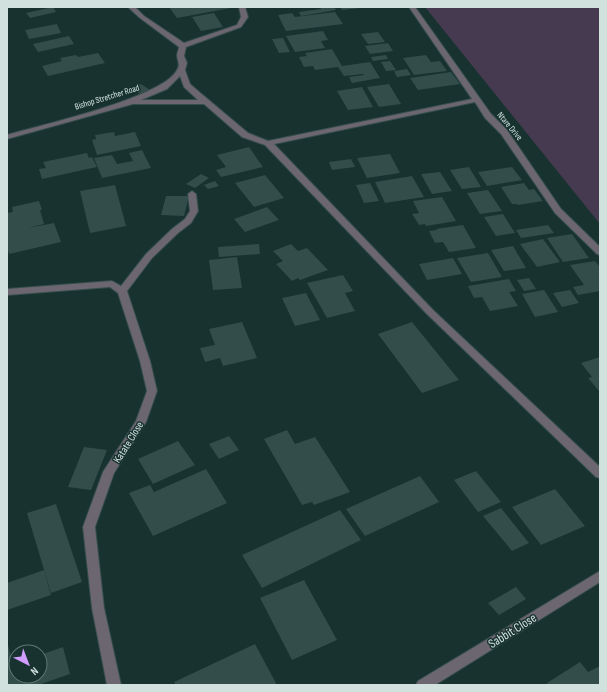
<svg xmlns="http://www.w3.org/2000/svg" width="607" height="692" font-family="'Sofia Sans Condensed',sans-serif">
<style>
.green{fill:#463a51}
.building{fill:#324d4a}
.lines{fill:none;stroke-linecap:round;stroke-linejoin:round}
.minor-casing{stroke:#354e4b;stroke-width:2}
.minor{fill:#6b666f;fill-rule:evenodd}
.labels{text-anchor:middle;stroke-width:3;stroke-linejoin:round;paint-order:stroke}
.far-street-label{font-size:9px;fill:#d1e1de;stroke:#17322f}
.street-label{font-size:11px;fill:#d1e1de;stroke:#17322f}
.near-street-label{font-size:13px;fill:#d1e1de;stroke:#17322f}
</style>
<rect width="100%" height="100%" fill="#17322f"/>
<path class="green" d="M425 7H600V224Z"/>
<path class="building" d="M53 7 56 12 30 18 26 13Z
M169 7H231V8L177 18Z
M320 7H334L336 10 301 16 299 12 321 9Z
M340 7H361V8L342 10Z
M335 12 343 24 286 31 278 15 292 13 295 17Z
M214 13 223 27 201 31 192 17Z
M57 24 61 33 29 39 25 30Z
M323 31 328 40 321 41 325 48 295 52 286 36Z
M378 32 385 42 368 44 361 34Z
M69 36 74 44 38 52 33 44Z
M283 38 290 52 279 53 272 39Z
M388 43 393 51 370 54 365 46Z
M332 49 342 66 370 62 380 78 352 83 349 77 364 75 363 74 344 76 338 67 315 70 313 66 304 67 299 57 307 56 305 53Z
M98 53 105 63 48 76 42 66 62 61 60 58 76 55 78 57Z
M386 55 388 59 373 61 371 57Z
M426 55 431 62 440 61 447 71 414 75 403 58Z
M390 61 396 70 386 71 381 62Z
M407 69 411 75 397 77 394 71Z
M451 72 460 84 418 90 410 78Z
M141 84 150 90 140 94 131 88Z
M389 84 401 104 379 107 367 87Z
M362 87 373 107 348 110 337 91Z
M114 132 115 136 135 132 141 146 97 155 92 140 96 139 95 135Z
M249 147 263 167 221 177 216 170 226 167 217 155Z
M142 150 151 168 102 178 94 158 112 155 117 164 133 161 129 153Z
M87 153 89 158 92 157 97 167 42 179 39 169 46 168 43 162Z
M390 154 400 173 367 178 357 158Z
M351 159 355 167 332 170 329 162Z
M469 167 481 187 462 189 450 170Z
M512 167 522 180 487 186 478 172Z
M440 172 452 191 432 194 421 174Z
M201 174 209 178 195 188 186 184Z
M265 175 284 198 254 207 235 183Z
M412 176 424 197 385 203 375 182Z
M215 181 219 186 208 189 204 185Z
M370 183 379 201 364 203 356 185Z
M524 183 529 190 534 189 543 201 518 205 517 204H512L501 187Z
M115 185 126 226 90 233 80 191Z
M488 190 502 211 480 214 467 193Z
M166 196H189L184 216 161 215Z
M442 197 456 221 426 226 425 224 419 225 412 214 419 213 413 201Z
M39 201 42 210H40L44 224 28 228 54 223 61 242 9 254 7 247V213L13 212 12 207Z
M267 207 279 220 245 232 234 219Z
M503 214 515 233 496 236 484 217Z
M463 225 476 248 449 252 443 242 435 243 429 231 437 230 436 229Z
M548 225 554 233 521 238 516 230Z
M572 234 589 258 563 262 547 238Z
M543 239 560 262 537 267 520 244Z
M259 244 260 254 219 257 218 247Z
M291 244 298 251 307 248 328 270 300 280 298 278 292 281 276 264 283 261 273 251Z
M513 246 526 268 504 271 491 250Z
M488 253 502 277 471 282 457 258Z
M237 257 242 288 213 290 209 260Z
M453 258 462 274 427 280 419 264Z
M595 261 600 267V291L578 295 573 287 584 285 570 265Z
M343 275 353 291 345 293 355 311 327 318 307 283Z
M529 278 536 289 524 291 517 280Z
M509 279 516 291 509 292 518 306 490 311 482 297 474 298 468 286Z
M544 290 558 312 535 317 522 294Z
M570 290 579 303 562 307 553 293Z
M306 293 320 320 295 326 282 298Z
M242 322 257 358 223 366 220 358 205 362 200 348 215 345 209 329Z
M412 322 459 380 422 393 378 334Z
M600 357V391H599L588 378 592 377 581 363Z
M287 430 295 444 315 437 350 492 314 505 312 502 302 505 264 439Z
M229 436 239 450 219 459 209 444Z
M178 441 195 465 153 484 138 459Z
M84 447 107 450 91 490 68 487Z
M206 469 227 503 153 536 129 493 150 485 154 492Z
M476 471 501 502 478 512 454 480Z
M420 476 439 502 365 536 346 509Z
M555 489 585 526 541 545 512 507Z
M56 504 82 582 51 593 27 513Z
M501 508 529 543 512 551 483 516Z
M340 510 361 540 262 588 242 555Z
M44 570 51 595 7 610V583Z
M304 580 337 640 292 660 260 598Z
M516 587 526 599 499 615 488 603Z
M7 641 13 664 16 663V676H40V655L63 647 70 674 38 685H7Z
M255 644 277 685H176L174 682Z
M580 662 588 672 600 666V685H548L547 683Z"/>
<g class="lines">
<defs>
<path id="minor" d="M128 7H135L144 16 184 43 237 25 241 17 239 7H245L248 17 241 27 186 47 184 56 187 63 185 70 190 84 198 91 248 133 268 141 472 99 409 7H415L491 114 507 130 561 209 600 247V255L597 254 555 213 501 134 485 118 475 102 274 144 433 310 600 467V478L596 477 427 314 265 145 242 137 204 104H133L7 139V135C40 125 163 98 177 70 181 64 177 61 177 55 177 53 179 49 179 47L140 18ZM180 76 184 87 198 100H141L167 89Z
M192 191 196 194 198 211 191 223 178 233 152 258 127 291 150 361 157 391 146 422 114 473 95 527 104 608 121 685H107L92 608 83 527 103 472 136 421 147 391 140 361 118 293 110 287 7 295V289L112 281 121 286 146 254 172 229 185 219 190 211 188 194Z
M600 571V582L435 685H416L418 681Z"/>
</defs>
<use href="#minor" class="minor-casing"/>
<use href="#minor" class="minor"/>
</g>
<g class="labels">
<g class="far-street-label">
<text transform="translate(107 97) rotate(-17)" y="3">Bishop Stretcher Road</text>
<text transform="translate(510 126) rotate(50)" y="3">Ntare Drive</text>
</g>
<g class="street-label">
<text transform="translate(128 442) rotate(-58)" y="4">Katate Close</text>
</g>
<g class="near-street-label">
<text transform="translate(512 630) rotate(-32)" y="5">Sabbit Close</text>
</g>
</g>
<rect width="607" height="692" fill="none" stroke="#d1e1de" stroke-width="16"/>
<g transform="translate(28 664) rotate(138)"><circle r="19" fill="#17322f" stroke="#617875"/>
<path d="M0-3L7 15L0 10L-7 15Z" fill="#d19dfe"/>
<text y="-6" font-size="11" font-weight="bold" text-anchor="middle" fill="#d1e1de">N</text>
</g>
</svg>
